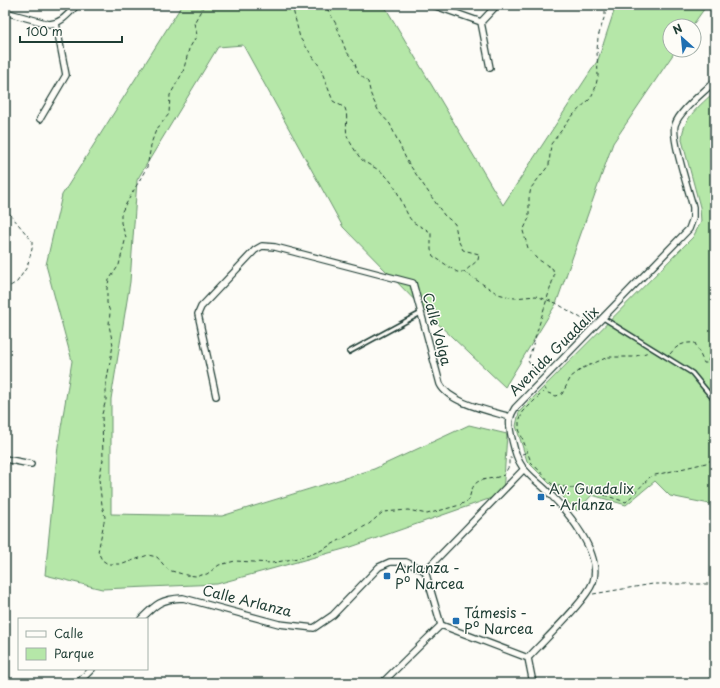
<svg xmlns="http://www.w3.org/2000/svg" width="720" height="688" font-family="'Playpen Sans',sans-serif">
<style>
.green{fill:#b5e7a8;stroke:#6a926e}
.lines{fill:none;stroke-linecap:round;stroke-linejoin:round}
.service-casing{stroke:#1f3d34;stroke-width:6}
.minor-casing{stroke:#1f3d34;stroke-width:8}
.path{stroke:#1f3d34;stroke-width:1;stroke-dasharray:4 3;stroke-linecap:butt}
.service{stroke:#fdfcf7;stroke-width:3}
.minor{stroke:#fdfcf7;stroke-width:5.5}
.poi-dot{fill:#1f6fb2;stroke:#fdfcf7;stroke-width:1.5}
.labels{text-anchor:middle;stroke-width:3;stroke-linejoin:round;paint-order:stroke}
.street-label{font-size:14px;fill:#1f3d34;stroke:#fdfcf7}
.poi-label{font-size:14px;fill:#1f3d34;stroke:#fdfcf7;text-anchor:start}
</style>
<rect width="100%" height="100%" fill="#fdfcf7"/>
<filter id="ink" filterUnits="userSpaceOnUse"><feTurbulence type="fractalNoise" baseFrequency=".025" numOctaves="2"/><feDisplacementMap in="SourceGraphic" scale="8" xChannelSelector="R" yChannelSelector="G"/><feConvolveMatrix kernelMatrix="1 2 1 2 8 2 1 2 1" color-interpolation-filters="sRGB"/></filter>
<g filter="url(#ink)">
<path class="green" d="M182 5H384L503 205 598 60 616 5H707L692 26H670V50H676L613 143 556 304 505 387 435 321 343 227 243 45 218 47 137 180 130 282 111 399V514L222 516 374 469 469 425 507 434 503 494 351 547 217 584 102 589 45 575 58 446 72 361 46 265 62 195Z
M715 91V505L670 496 655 481 626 505 592 495 577 511 527 461 516 426 519 412 693 237 701 222 700 207 682 140C682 118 700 106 715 91Z"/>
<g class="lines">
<defs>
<path id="service" d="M603 318 692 373 715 401
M349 352 421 313"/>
<path id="minor" d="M433 5 481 22 497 5
M5 12 49 24C62 23 68 14 77 5
M481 22 490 68
M40 119 66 75 56 23
M216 396 198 314 201 307 255 250 262 246 275 247 413 283 440 384C449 403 490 411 510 417
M5 459 31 464
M425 571 524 469
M425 571 441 625
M141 619C156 604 161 599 183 598L279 624 314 628 333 615 379 567 390 562H406L425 571
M441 625 528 658
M528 658C544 640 585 602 593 582 603 554 567 511 549 493 540 483 526 475 520 463 515 455 508 427 510 419 511 415 513 411 515 408L689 229 693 218V207C689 191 671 139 675 125 679 111 704 92 715 81
M528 658 533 683
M78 683 92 669
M382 683 441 625"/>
</defs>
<use href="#service" class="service-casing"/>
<use href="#minor" class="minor-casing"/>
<path class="path" d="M204 5 194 23 197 35 189 49 183 72 170 95 169 114 156 130 152 141 147 167 121 213V223L126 237 119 265 109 280 107 288V303L110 312 109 325 113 345 106 385V400L102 414 103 460 99 479 102 505 105 517 98 552 102 560 108 564H123L148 555 157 557 168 570 186 575 196 576 207 574 219 565 235 561 272 563 303 557 320 551 369 524 383 512 408 510 427 514 460 505 469 500C474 473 484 483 504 475L509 466V458H512
M292 5 300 38 320 67 333 101 345 108C349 118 344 129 348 138 351 144 357 154 361 159 367 165 378 168 384 174 397 186 401 202 409 217 414 226 424 226 431 233V250L433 256 457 272H464L478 260 479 254 463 250 458 240 455 224 444 215 407 161 390 124 379 112 371 95 368 82 358 73 354 61 346 51 336 24 325 5
M5 208 32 241V249L27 267 17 282 5 289
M464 272 498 294 514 298 536 296 556 303 589 323
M715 323 712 330 715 345
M670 354C677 345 684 342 695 343L704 363H707L715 347
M538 376 528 361 554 276 553 269 536 258 528 248 523 231 529 218V198L531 188 549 165 551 144 574 114 590 99 595 89 598 76 597 51 598 37 605 15V5
M544 387 548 393 556 396 562 394 571 377 583 368 608 357H633L649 352
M545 390 523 412 519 421V429L531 462 553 485 591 491 626 502 651 476 706 463 715 458
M522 454 526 453
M593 594 653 584H715"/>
<use href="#service" class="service"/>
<use href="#minor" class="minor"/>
</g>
</g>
<g class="poi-dot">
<rect x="537" y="493" width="8" height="8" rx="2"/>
<rect x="383" y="572" width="8" height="8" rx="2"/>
<rect x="452" y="617" width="8" height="8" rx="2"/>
</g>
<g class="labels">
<g class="street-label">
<text transform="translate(437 329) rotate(75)" y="5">Calle Volga</text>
<text transform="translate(554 351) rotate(-45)" y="5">Avenida Guadalix</text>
<text transform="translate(247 601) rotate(14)" y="5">Calle Arlanza</text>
</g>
<g class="poi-label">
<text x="549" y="494">Av. Guadalix<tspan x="549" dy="16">- Arlanza</tspan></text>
<text x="395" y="573">Arlanza -<tspan x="395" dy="16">Pº Narcea</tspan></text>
<text x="464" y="618">Támesis -<tspan x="464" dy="16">Pº Narcea</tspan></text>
</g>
</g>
<rect width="720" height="688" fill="none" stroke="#fdfcf7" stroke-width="20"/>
<rect x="10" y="10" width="700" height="668" fill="none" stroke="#1f3d34" stroke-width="1.5" filter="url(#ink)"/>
<rect x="18" y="618" width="130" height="52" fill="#fdfcf7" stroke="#a4b0a9"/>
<rect x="26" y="631" width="20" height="6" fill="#fdfcf7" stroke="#a4b0a9"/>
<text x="54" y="638" font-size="12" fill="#1f3d34">Calle</text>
<rect x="26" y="648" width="20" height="12" fill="#b5e7a8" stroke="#a4b0a9"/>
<text x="54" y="658" font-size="12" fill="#1f3d34">Parque</text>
<g transform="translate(682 38) rotate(333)"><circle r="19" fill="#fdfcf7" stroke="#a4b0a9"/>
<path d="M0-3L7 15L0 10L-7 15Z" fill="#1f6fb2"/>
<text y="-6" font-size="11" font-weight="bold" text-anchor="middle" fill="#1f3d34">N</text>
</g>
<path d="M20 36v6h102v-6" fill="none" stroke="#1f3d34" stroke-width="2"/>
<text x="26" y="36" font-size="12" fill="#1f3d34" stroke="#fdfcf7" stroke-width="3" paint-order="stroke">100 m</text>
</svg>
